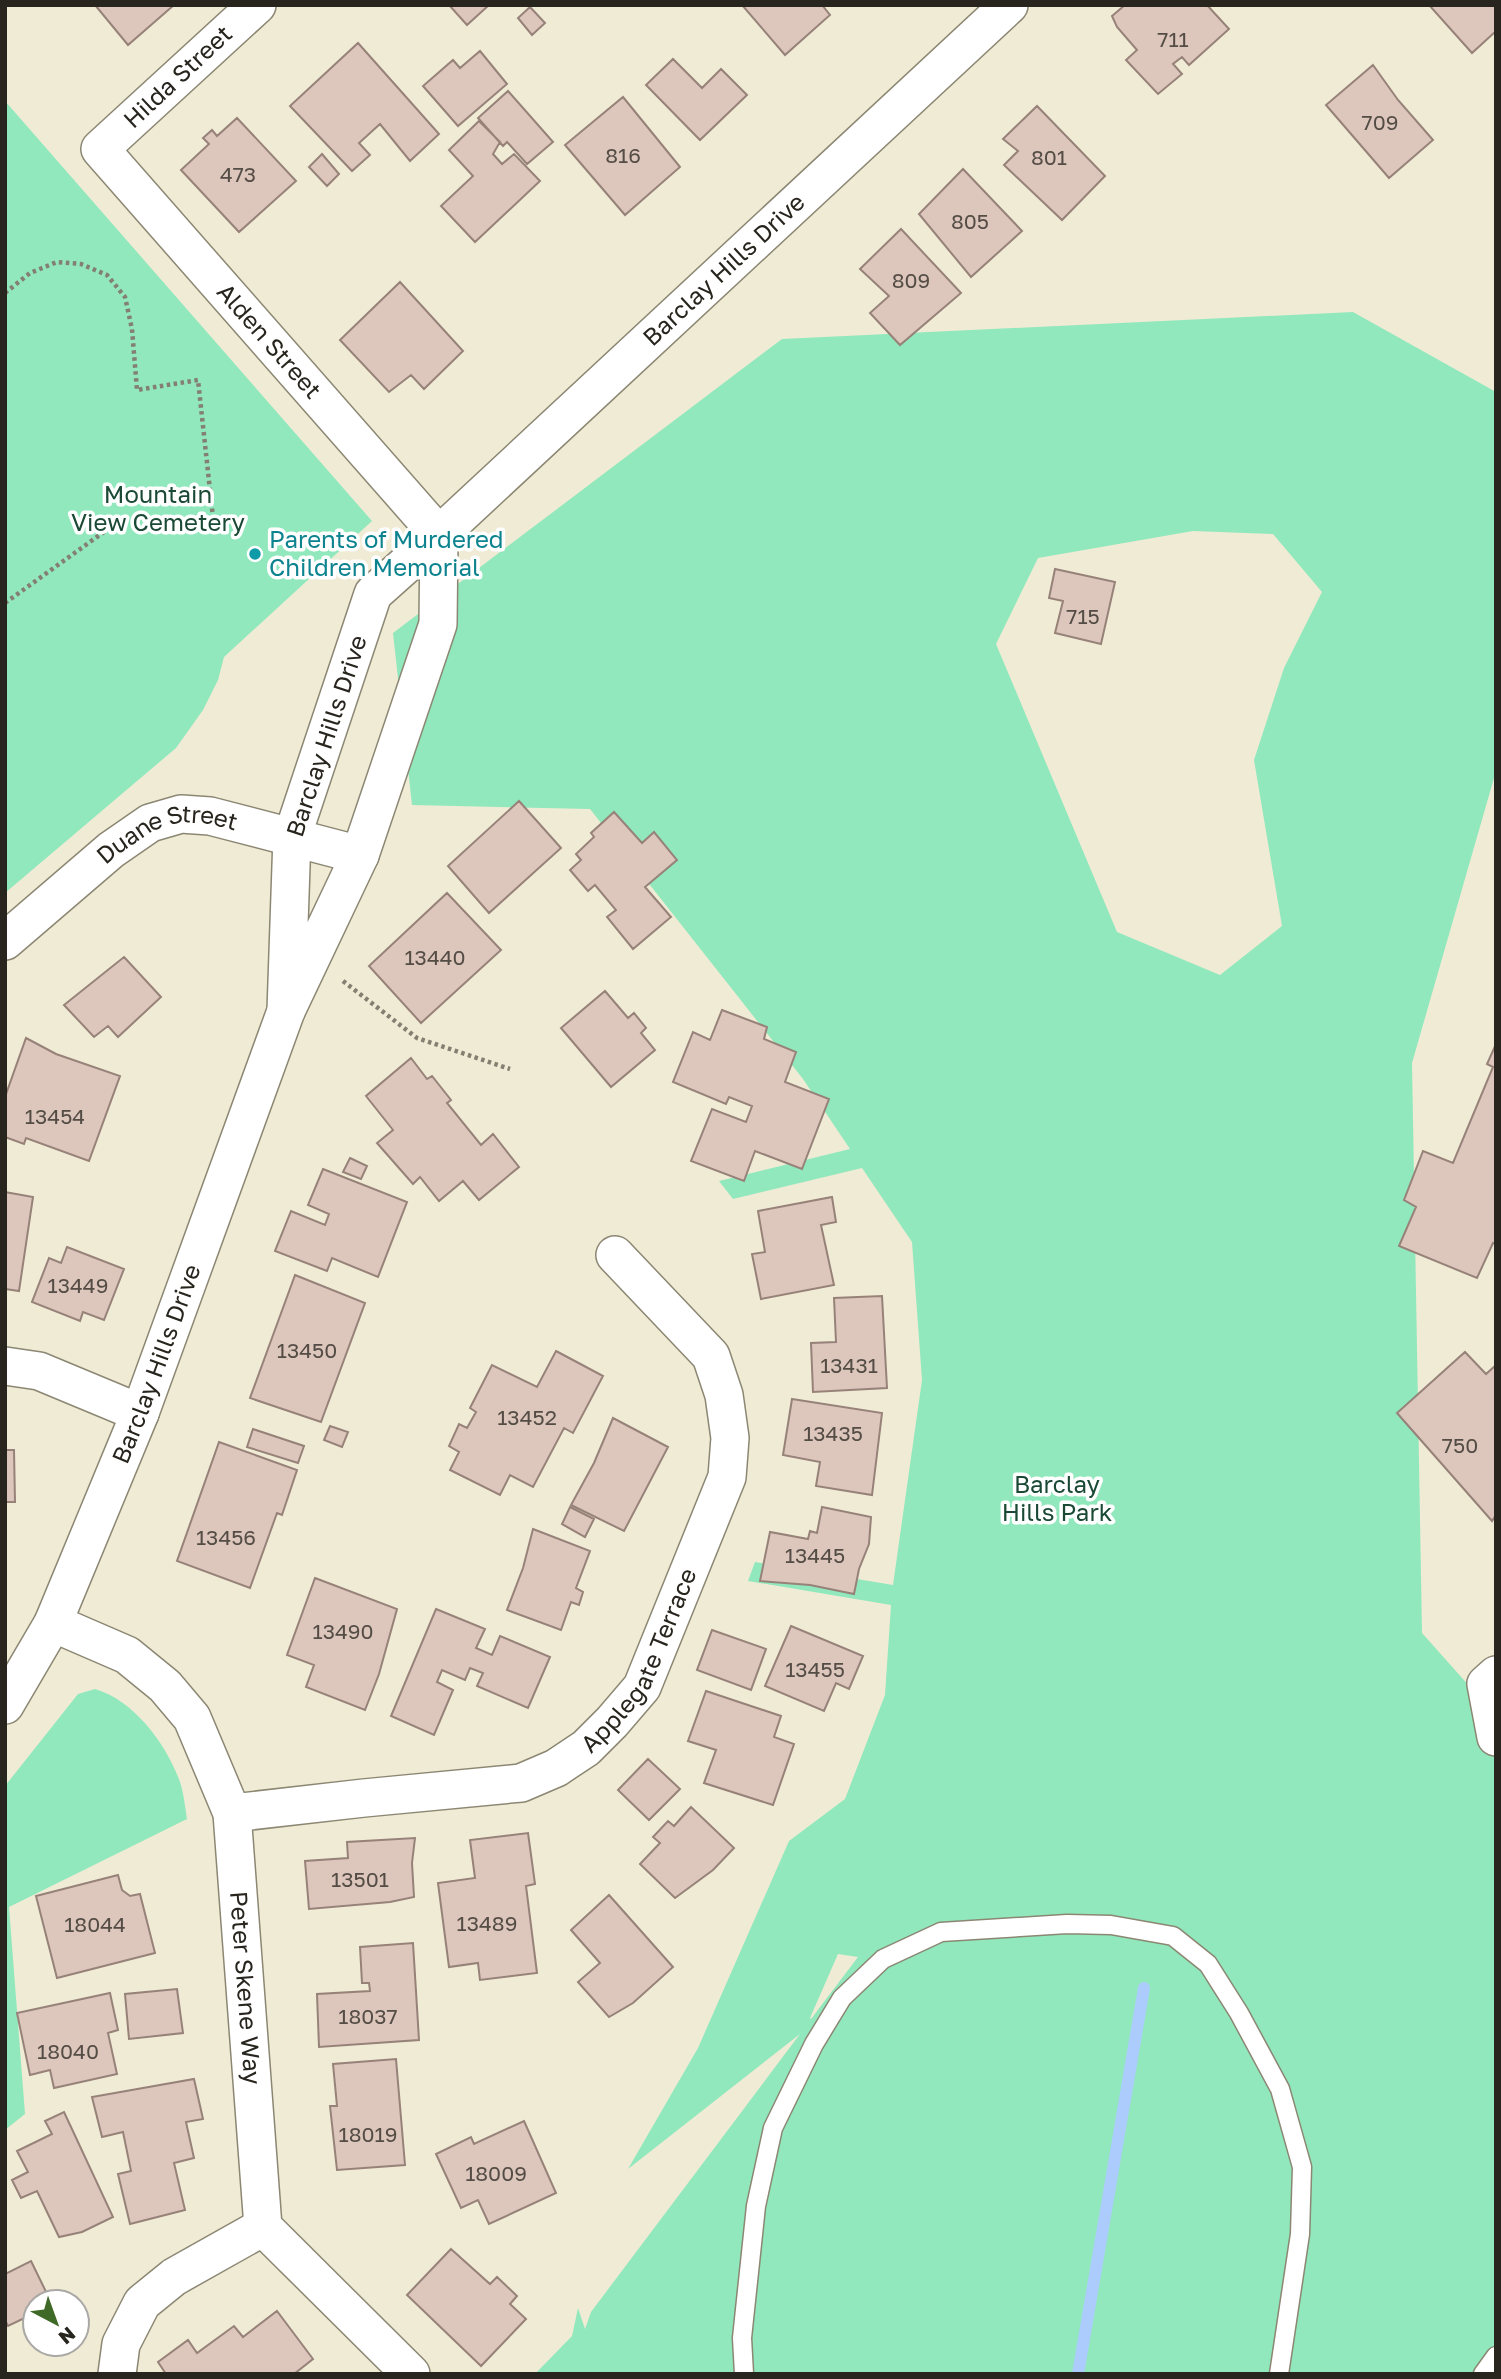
<svg xmlns="http://www.w3.org/2000/svg" width="1501" height="2379" font-family="'Golos Text',sans-serif">
<style>
.green{fill:#91e8bd;fill-rule:evenodd}
.lines{fill:none;stroke-linecap:round;stroke-linejoin:round}
.stream{stroke:#acccfd;stroke-width:12}
.building{fill:#ddc6bc;stroke:#978279;stroke-width:2}
.lane-casing{stroke:#8b8773;stroke-width:21}
.street-casing{stroke:#8b8773;stroke-width:40}
.path{stroke:#837f71;stroke-width:4.5;stroke-dasharray:3.5 3.5;stroke-linecap:butt}
.lane{stroke:#fff;stroke-width:18}
.street{stroke:#fff;stroke-width:37}
.culture-dot{fill:#0f9aa8;stroke:#fff;stroke-width:2.5}
.labels{text-anchor:middle;stroke-width:7;stroke-linejoin:round;paint-order:stroke}
.number-label{font-size:21px;fill:#544d45}
.street-label{font-size:24px;fill:#27251d;stroke:#fff}
.park-label{font-size:24px;fill:#1a4935;stroke:#fff}
.culture-label{font-size:24px;fill:#0d838f;stroke:#fff;text-anchor:start}
</style>
<rect width="100%" height="100%" fill="#f0ebd5"/>
<path class="green" d="M5 101 372 521 224 657 218 680 203 710 176 748 5 893Z
M1353 312 1496 392V771L1412 1063 1422 1633 1496 1716V2374H535L572 2336 578 2308 585 2329 591 2312 800 2034 628 2169 698 2048 789 1841 845 1799 885 1695 891 1605 748 1581 755 1562 893 1585 922 1380 912 1242 862 1168 733 1199 719 1181 850 1149 803 1079 590 809 412 805 393 633 782 339ZM1193 531 1273 534 1322 592 1284 668 1254 760 1282 926 1220 975 1117 932 996 644 1038 558ZM838 1954 858 1957 811 2019 810 2018Z
M95 1689C134 1700 167 1745 180 1782 184 1794 185 1807 187 1819L9 1907 25 2114 5 2130V1786L78 1694Z"/>
<g class="lines">
<path class="stream" d="M1078 2374 1144 1988"/>
</g>
<path class="building" d="M95 5H174L128 45Z
M449 5H489L467 25Z
M742 5H822L830 15 785 55Z
M1125 5H1207L1229 29 1189 65 1182 57 1173 64 1182 74 1158 94 1126 60 1137 50 1117 27 1112 16Z
M1429 5H1496V31L1472 53Z
M530 7 545 23 532 35 518 18Z
M358 43 439 134 410 161 380 124 359 143 370 155 352 171 290 106Z
M480 51 507 84 458 126 423 86 453 60 460 68Z
M673 59 702 88 721 69 747 95 700 140 646 85Z
M1373 65 1398 100 1433 140 1389 178 1326 105Z
M508 91 553 142 527 164 507 142 503 146 478 118Z
M623 97 680 167 625 215 565 145Z
M1037 106 1105 176 1062 220 1004 165 1018 151 1003 139Z
M237 118 296 181 239 232 181 170 209 144 203 138 212 130 217 136Z
M479 121 500 142 493 154 502 164 514 154 540 181 475 242 441 206 473 176 449 150Z
M322 154 339 174 327 186 309 167Z
M963 169 1022 231 971 277 919 214Z
M901 229 961 293 900 345 870 313 889 296 860 269Z
M400 282 463 351 424 389 411 375 389 392 340 340Z
M1055 569 1115 582 1101 644 1055 633 1063 601 1049 598Z
M519 801 561 848 489 913 448 866Z
M614 812 642 843 654 832 677 860 645 887 671 917 633 949 607 917 616 910 595 885 588 891 570 870 581 860 576 854 594 837 591 833Z
M447 893 501 950 421 1023 369 966Z
M124 957 161 997 118 1037 108 1026 94 1037 64 1005Z
M605 991 628 1018 634 1013 646 1028 641 1033 655 1050 611 1087 561 1028Z
M722 1010 767 1027 764 1039 796 1052 785 1082 829 1099 802 1169 755 1151 744 1181 691 1161 712 1109 746 1122 752 1106 729 1097 726 1104 673 1082 693 1032 710 1040Z
M26 1038 56 1054 120 1076 89 1161 26 1138 24 1144 5 1137V1097Z
M1496 1044V1244L1493 1243 1477 1278 1399 1246 1416 1207 1404 1200 1423 1151 1453 1163 1493 1067 1487 1064Z
M411 1058 427 1079 432 1076 451 1100 447 1103 481 1145 493 1134 519 1167 479 1200 463 1181 439 1201 420 1177 413 1184 377 1143 393 1130 366 1096Z
M350 1158 367 1166 361 1179 343 1172Z
M323 1169 407 1202 378 1277 332 1258 327 1271 275 1251 291 1211 325 1225 329 1214 308 1205Z
M5 1192 33 1197 19 1291 5 1289Z
M832 1197 836 1222 821 1225 834 1285 761 1299 752 1254 765 1252 758 1211Z
M67 1247 124 1269 104 1320 83 1312 80 1321 32 1302 49 1258 61 1263Z
M295 1275 365 1303 321 1422 250 1398Z
M882 1296 887 1388 813 1392 811 1343 836 1342 834 1298Z
M556 1351 603 1376 573 1433 564 1428 533 1487 510 1475 500 1495 450 1470 459 1452 449 1446 459 1424 467 1428 476 1412 470 1408 492 1365 537 1387Z
M1465 1352 1486 1374 1496 1365V1515L1492 1521 1397 1413Z
M792 1399 882 1413 872 1495 816 1486 820 1462 783 1455Z
M613 1418 668 1447 624 1531 571 1505 594 1463Z
M330 1426 348 1432 342 1447 324 1440Z
M253 1429 304 1446 298 1463 247 1447Z
M219 1442 297 1470 282 1515 277 1513 250 1588 177 1561Z
M5 1450H14L15 1502H5Z
M570 1507 594 1519 585 1537 562 1524Z
M822 1507 871 1517 869 1544 859 1569 854 1594 810 1585 760 1581 770 1532 808 1539 810 1531 817 1533Z
M533 1529 590 1551 576 1588 583 1592 579 1605 571 1602 561 1630 507 1610 523 1568Z
M315 1578 397 1609 379 1674 365 1710 306 1687 314 1665 287 1655Z
M436 1609 485 1629 476 1648 492 1655 500 1636 550 1657 528 1708 477 1686 483 1673 470 1668 465 1680 442 1670 437 1682 453 1690 434 1735 391 1716Z
M791 1626 863 1656 849 1689 836 1683 824 1711 765 1686Z
M712 1630 766 1649 751 1690 697 1670Z
M706 1691 781 1716 774 1737 794 1744 773 1805 704 1783 716 1750 688 1741Z
M648 1759 680 1789 649 1820 618 1790Z
M691 1807 734 1848 713 1870 675 1898 640 1864 660 1843 653 1837 668 1821 674 1826Z
M528 1833 535 1884 526 1886 537 1973 480 1980 478 1963 449 1967 438 1883 475 1878 470 1840Z
M415 1838 412 1863 414 1897 390 1902 309 1909 305 1861 348 1858 347 1842Z
M118 1875 122 1890 130 1896 140 1894 155 1953 57 1978 36 1896Z
M609 1895 673 1967 633 2003 609 2017 578 1982 600 1963 571 1930Z
M413 1943 419 2040 319 2047 317 1994 370 1991 369 1983H362L360 1947Z
M177 1989 183 2033 129 2039 125 1994Z
M110 1993 118 2030 108 2033 117 2074 54 2088 50 2070 30 2075 17 2013Z
M396 2059 405 2165 337 2170 330 2106H337L333 2064Z
M194 2079 203 2119 186 2122 194 2158 174 2163 185 2210 130 2224 118 2174 131 2171 123 2132 102 2137 92 2097Z
M64 2112 113 2217 82 2232 59 2237 37 2191 21 2198 12 2180 28 2172 17 2151 52 2134 45 2121Z
M524 2121 556 2193 489 2224 478 2200 461 2208 436 2154 471 2137 474 2144Z
M451 2249 490 2284 497 2277 517 2296 510 2304 526 2319 481 2366 407 2295Z
M31 2261 51 2302H35V2313L8 2326 5 2320V2274Z
M277 2311 313 2359 294 2374H166L158 2362 188 2340 197 2353 234 2326 243 2337Z"/>
<g class="lines">
<defs>
<path id="lane" d="M744 2374 742 2338 756 2206 773 2128 814 2044 842 1998 883 1959 941 1932 1067 1924 1111 1925 1173 1936 1208 1964 1239 2013 1280 2089 1302 2167 1300 2234 1279 2374
M1483 2374 1496 2356"/>
<g id="street">
<path id="s1" d="M257 5 100 149 439 535 1009 5"/>
<path d="M439 535 438 624 360 855 286 1011 292 837 373 594Z"/>
<path id="s2" d="M5 941 111 850 150 823 181 814 210 816 360 855"/>
<path d="M5 1366 39 1371 140 1413"/>
<path id="s3" d="M53 1623 127 1655 165 1686 192 1718 232 1813 263 2227 411 2374"/>
<path d="M1496 1675 1486 1684 1496 1737"/>
<path id="s4" d="M5 1705 53 1623 140 1413 286 1011"/>
<path id="s5" d="M232 1813 364 1798 521 1783 556 1768 586 1748 612 1722 642 1687 727 1477 730 1438 724 1395 711 1356 615 1255"/>
<path d="M117 2374 121 2344 142 2303 174 2277 263 2227"/>
</g>
</defs>
<use href="#lane" class="lane-casing"/>
<use href="#street" class="street-casing"/>
<path class="path" d="M5 293 30 273 57 262 81 264 107 275 125 297 132 329 137 390 198 380 214 527
M5 603 108 529
M343 981 417 1038 510 1069"/>
<use href="#lane" class="lane"/>
<use href="#street" class="street"/>
</g>
<circle class="culture-dot" cx="255" cy="554" r="7"/>
<g class="labels">
<g class="number-label">
<text x="1173" y="47">711</text>
<text x="1380" y="130">709</text>
<text x="623" y="163">816</text>
<text x="1049" y="165">801</text>
<text x="238" y="182">473</text>
<text x="970" y="229">805</text>
<text x="911" y="288">809</text>
<text x="1083" y="624">715</text>
<text x="435" y="965">13440</text>
<text x="55" y="1124">13454</text>
<text x="78" y="1293">13449</text>
<text x="307" y="1358">13450</text>
<text x="849" y="1373">13431</text>
<text x="527" y="1425">13452</text>
<text x="833" y="1441">13435</text>
<text x="1460" y="1453">750</text>
<text x="226" y="1545">13456</text>
<text x="815" y="1563">13445</text>
<text x="343" y="1639">13490</text>
<text x="815" y="1677">13455</text>
<text x="360" y="1887">13501</text>
<text x="487" y="1931">13489</text>
<text x="95" y="1932">18044</text>
<text x="368" y="2024">18037</text>
<text x="68" y="2059">18040</text>
<text x="368" y="2142">18019</text>
<text x="496" y="2181">18009</text>
</g>
<g class="street-label">
<text transform="translate(178 77) rotate(-43)" y="8">Hilda Street</text>
<text dy="8" stroke="none"><textPath href="#s1" startOffset="1116">Barclay Hills Drive</textPath></text>
<text dy="8" stroke="none"><textPath href="#s1" startOffset="469">Alden Street</textPath></text>
<text transform="translate(327 736) rotate(-72)" y="8">Barclay Hills Drive</text>
<text dy="8" stroke="none"><textPath href="#s2" startOffset="201">Duane Street</textPath></text>
<text dy="8" stroke="none"><textPath href="#s4" startOffset="374">Barclay Hills Drive</textPath></text>
<text dy="8" stroke="none"><textPath href="#s5" startOffset="469">Applegate Terrace</textPath></text>
<text dy="8" stroke="none"><textPath href="#s3" startOffset="450">Peter Skene Way</textPath></text>
</g>
<g class="park-label">
<text x="158" y="503">Mountain<tspan x="158" dy="28">View Cemetery</tspan></text>
<text x="1057" y="1493">Barclay<tspan x="1057" dy="28">Hills Park</tspan></text>
</g>
<g class="culture-label">
<text x="269" y="548">Parents of Murdered<tspan x="269" dy="28">Children Memorial</tspan></text>
</g>
</g>
<rect width="1501" height="2379" fill="none" stroke="#27251d" stroke-width="14"/>
<g transform="translate(56 2323) rotate(139)"><circle r="33" fill="#ffffff" stroke="#a9a8a5" stroke-width="2"/>
<path d="M0-5L12 26L0 18L-12 26Z" fill="#3e6926"/>
<text y="-10" font-size="19" font-weight="bold" text-anchor="middle" fill="#27251d">N</text>
</g>
</svg>
